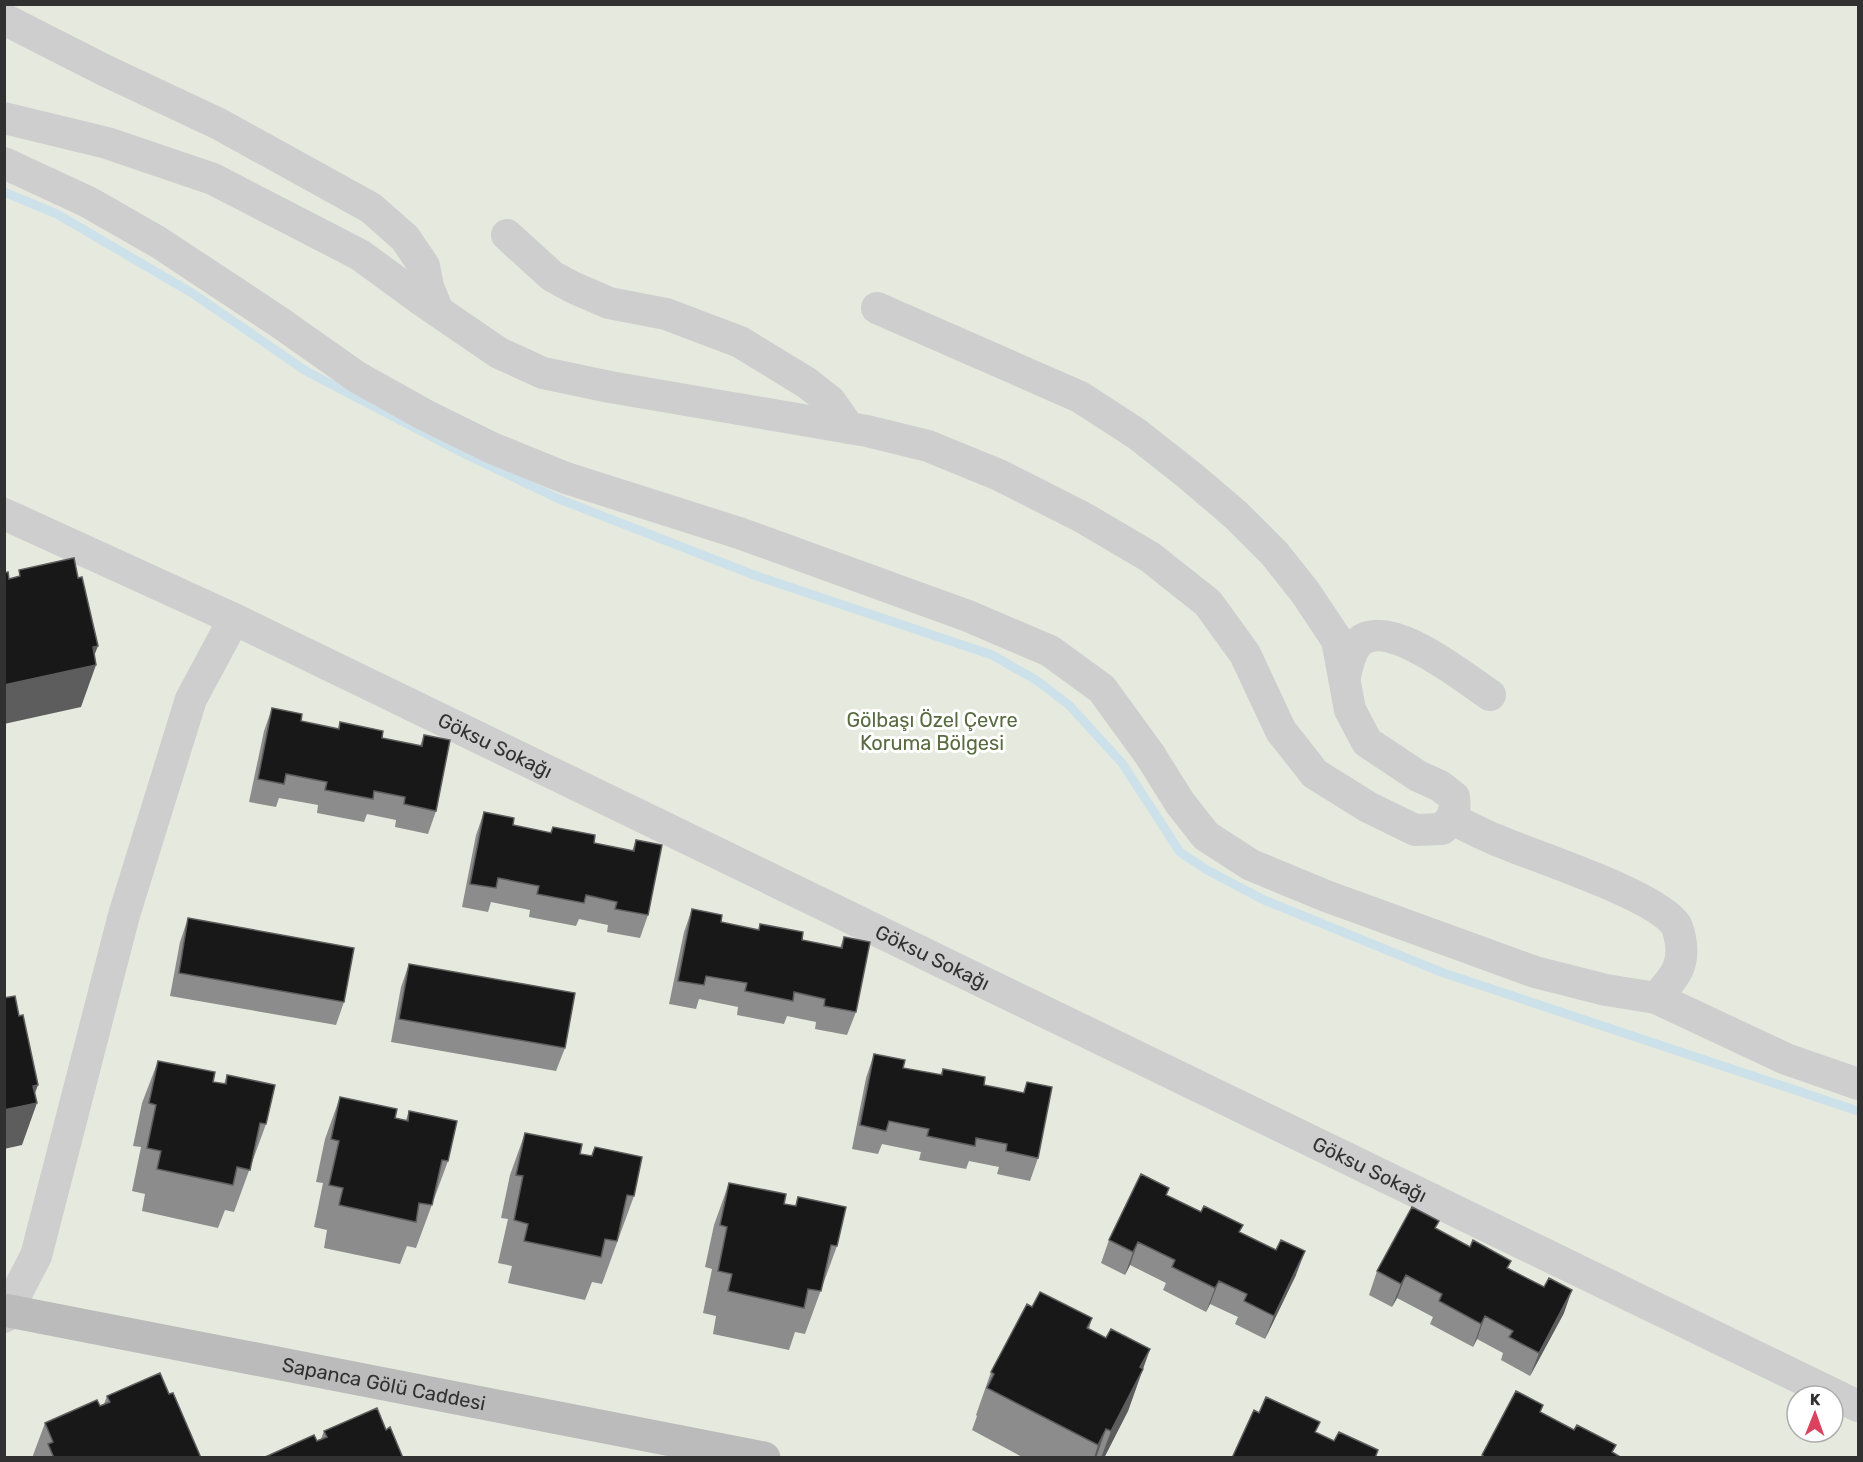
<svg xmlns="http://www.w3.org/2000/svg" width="1863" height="1462" font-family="Rubik,sans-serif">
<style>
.green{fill:#e6eade;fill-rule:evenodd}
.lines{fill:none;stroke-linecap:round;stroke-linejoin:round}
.stream{stroke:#cce1e9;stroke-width:9}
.street{stroke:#cecece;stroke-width:32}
.secondary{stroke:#bbb;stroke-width:33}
.wall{fill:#8c8c8c}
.shaded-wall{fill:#5d5d5d}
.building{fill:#181818;stroke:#5d5d5d;stroke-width:1.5}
.labels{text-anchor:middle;stroke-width:6;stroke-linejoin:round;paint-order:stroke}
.park-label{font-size:20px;fill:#596b41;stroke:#fff}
.street-label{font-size:20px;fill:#313131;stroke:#fff}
</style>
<rect width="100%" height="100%" fill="#fff"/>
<path class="green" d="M5 5H1858V1457L5 1458ZM1797 1396H1833V1432H1797Z"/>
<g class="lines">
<path class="stream" d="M4 192 57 214 192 293 306 371 465 454 559 499 754 575 992 655 1036 680 1069 705 1122 763 1180 852 1207 870 1264 900 1441 972 1858 1111"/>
<g class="street">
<path d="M4 19 104 70 219 124 371 208 405 238 424 266 428 287 438 311"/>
<path d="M4 118 107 143 213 179 360 255 423 301 499 353 543 373 610 387 867 431 928 446 999 475 1082 517 1150 557 1208 603 1245 654 1281 731 1315 774 1368 807 1415 830 1442 829C1453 818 1456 812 1454 797L1440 786 1418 776 1367 742 1350 710 1337 640 1305 592 1274 553 1236 515 1189 475 1137 434 1080 397 877 308"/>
<path d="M4 163 88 202 158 242 279 322 357 377 425 415 492 448 566 478 739 533 968 616 1050 651 1102 689 1150 755 1180 803 1206 836 1251 865 1326 896 1535 972 1606 990 1656 998 1786 1059 1858 1084"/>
<path d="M507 235 552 276 572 287 609 303 666 314 740 342 807 383 830 401 849 428"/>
<path id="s1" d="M4 514 234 619 1858 1406"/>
<path d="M1345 676C1348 665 1350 650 1359 642 1389 616 1464 678 1490 695"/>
<path d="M1452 819C1466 826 1480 833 1494 839 1532 856 1655 894 1676 925 1678 928 1679 934 1680 938 1686 966 1673 979 1656 998"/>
<path d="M4 1317 36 1256 124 915 191 699 234 619"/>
</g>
<path class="secondary" id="s2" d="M4 1310 764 1458"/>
</g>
<path class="wall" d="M272 708 301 721 338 729 340 722 382 738 420 746 424 735 436 811 428 834 395 827 396 820 367 814 364 822 317 813 318 805 279 798 276 807 249 802 264 731Z
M484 812 513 825 550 833 553 827 594 843 632 851 636 840 648 915 640 938 607 932 608 925 579 919 576 926 529 917 530 910 491 902 488 912 462 907 476 835Z
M692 909 721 922 758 930 760 924 802 940 840 948 844 937 856 1012 847 1035 815 1029 816 1022 787 1016 784 1024 737 1015 738 1007 699 999 696 1009 669 1004 684 932Z
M188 918 344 1002 336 1025 170 996 180 942Z
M409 964 565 1048 556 1071 391 1042 401 987Z
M874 1054 903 1068 940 1075 943 1069 984 1085 1023 1093 1027 1082 1038 1158 1030 1181 997 1174 999 1167 969 1161 966 1169 919 1160 921 1152 882 1144 878 1154 852 1149 866 1078Z
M158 1061 213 1082 224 1084 227 1075 266 1124 234 1212 225 1210 218 1228 142 1211 145 1194 132 1191 141 1147 133 1146 142 1103Z
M340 1097 395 1118 406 1120 409 1111 448 1161 416 1248 407 1246 400 1264 324 1248 327 1230 314 1227 323 1183 316 1182 325 1139Z
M525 1133 580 1154 591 1156 595 1147 634 1196 602 1284 592 1282 585 1300 508 1283 512 1266 498 1263 508 1219 501 1218 510 1175Z
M729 1183 784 1204 795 1206 798 1197 837 1246 805 1334 795 1332 789 1350 713 1334 716 1316 703 1313 712 1269 705 1267 714 1225Z
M1166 1195 1240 1232 1296 1275 1265 1339 1235 1324 1238 1317 1210 1304 1206 1312 1163 1290 1166 1283 1130 1265 1125 1275 1101 1263 1109 1240Z
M1436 1229 1509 1268 1564 1313 1530 1376 1501 1360 1503 1353 1477 1339 1473 1347 1430 1324 1433 1317 1397 1298 1392 1307 1369 1295 1377 1271Z
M1032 1307 1092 1318 1089 1329 1106 1338 1150 1349 1128 1411 1104 1458H1024L972 1430 977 1416 976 1415 991 1372Z
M169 1394 201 1458H32L45 1423 100 1406 104 1404 107 1396Z
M386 1430 403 1458H263L321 1439 324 1431Z"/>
<path class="shaded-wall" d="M98 646 90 666 96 665 81 707 4 724V685L93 647Z
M38 1085 31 1104 37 1103 22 1145 4 1149V1110L33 1086Z
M1138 1242 1130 1265 1125 1275 1133 1252Z
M1305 1251 1296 1275 1265 1339 1274 1316Z
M1406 1275 1397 1298 1392 1307 1401 1284Z
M1219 1281 1210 1304 1206 1312 1215 1288Z
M1572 1290 1564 1313 1530 1376 1539 1353Z
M1485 1316 1477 1339 1473 1347 1481 1324Z
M1150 1349 1128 1411 1104 1458H1101L1111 1431 1140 1367Z
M1106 1429 1096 1458H1094L1098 1445Z"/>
<path class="building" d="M74 558 78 578 82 577 98 646 93 647 96 665 4 685V573L8 572 9 579 20 576 19 570Z
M272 708 302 714 301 721 339 729 340 722 383 731 382 738 422 746 424 735 450 740 436 811 404 804 405 797 374 791 373 799 325 790 327 782 286 774 284 784 258 779Z
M484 812 514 818 513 825 551 833 553 827 595 835 594 843 634 851 636 840 662 845 648 915 615 909 617 902 586 895 584 903 537 894 539 886 498 878 496 888 470 884Z
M692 909 722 915 721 922 759 930 760 924 803 932 802 940 842 948 844 937 870 942 856 1012 824 1006 825 999 794 992 793 1001 745 991 747 983 706 976 704 985 678 981Z
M188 918 354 948 344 1002 179 973Z
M409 964 575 993 565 1048 399 1019Z
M15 996 19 1016 23 1015 38 1085 33 1086 37 1103 4 1110V998Z
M874 1054 905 1060 903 1068 942 1075 943 1069 985 1077 984 1085 1024 1093 1027 1082 1052 1087 1038 1158 1006 1151 1007 1144 976 1138 975 1146 927 1136 929 1129 889 1121 886 1131 860 1125Z
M158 1061 215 1072 213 1082 226 1084 227 1075 275 1085 266 1124 260 1123 250 1170 237 1167 233 1185 157 1169 161 1151 147 1148 156 1105 149 1103Z
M340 1097 397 1109 395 1118 408 1121 409 1111 457 1121 448 1161 442 1160 432 1205 419 1203 416 1222 339 1205 343 1188 329 1185 339 1141 331 1139Z
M525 1133 582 1144 580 1154 592 1156 595 1147 642 1157 634 1196 627 1195 617 1241 605 1239 601 1257 524 1241 528 1224 514 1220 523 1176 516 1175Z
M1141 1174 1169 1188 1166 1195 1201 1212 1204 1206 1243 1225 1239 1232 1276 1250 1281 1240 1305 1251 1274 1316 1244 1301 1247 1294 1219 1281 1215 1288 1172 1267 1175 1260 1138 1242 1133 1252 1109 1240Z
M729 1183 786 1194 784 1204 796 1206 798 1197 846 1207 837 1246 831 1245 821 1291 808 1289 804 1308 728 1291 732 1274 718 1271 727 1227 720 1225Z
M1412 1207 1439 1221 1435 1228 1470 1247 1473 1240 1511 1261 1507 1268 1544 1287 1549 1278 1572 1290 1539 1353 1509 1337 1513 1331 1485 1316 1481 1324 1439 1301 1442 1294 1406 1275 1401 1284 1377 1271Z
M1040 1292 1092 1318 1087 1328 1106 1338 1111 1329 1150 1349 1140 1367 1143 1369 1111 1431 1106 1429 1098 1445 987 1388 994 1374 991 1372 1027 1304 1032 1307Z
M160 1373 169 1394 173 1393 201 1458H54L48 1444 53 1442 45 1423 97 1400 100 1406 110 1402 107 1396Z
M1516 1391 1543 1405 1540 1412 1574 1430 1577 1425 1616 1445 1612 1452 1622 1458H1486L1482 1455Z
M1266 1397 1320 1422 1315 1432 1334 1441 1339 1432 1378 1450 1375 1458H1232L1254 1410 1259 1413Z
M377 1408 386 1430 390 1427 403 1458H263L314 1435 317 1441 327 1437 324 1431Z"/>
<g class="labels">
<g class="park-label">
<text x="932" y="727">Gölbaşı Özel Çevre<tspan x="932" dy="23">Koruma Bölgesi</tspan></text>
</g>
<g class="street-label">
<text dy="7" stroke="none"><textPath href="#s1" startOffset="543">Göksu Sokağı</textPath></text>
<text dy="7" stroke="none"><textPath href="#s1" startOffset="1029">Göksu Sokağı</textPath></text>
<text dy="7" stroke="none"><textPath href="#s1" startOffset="1515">Göksu Sokağı</textPath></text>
<text dy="7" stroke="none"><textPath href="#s2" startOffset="387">Sapanca Gölü Caddesi</textPath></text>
</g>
</g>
<rect width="1863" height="1462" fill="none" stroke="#313131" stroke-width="12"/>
<g transform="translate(1815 1414) rotate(1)"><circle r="28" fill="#ffffff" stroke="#adadad" stroke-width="1.5"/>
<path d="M0-4.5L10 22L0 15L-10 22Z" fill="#da425d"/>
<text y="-9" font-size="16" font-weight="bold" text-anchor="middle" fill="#313131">K</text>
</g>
</svg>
